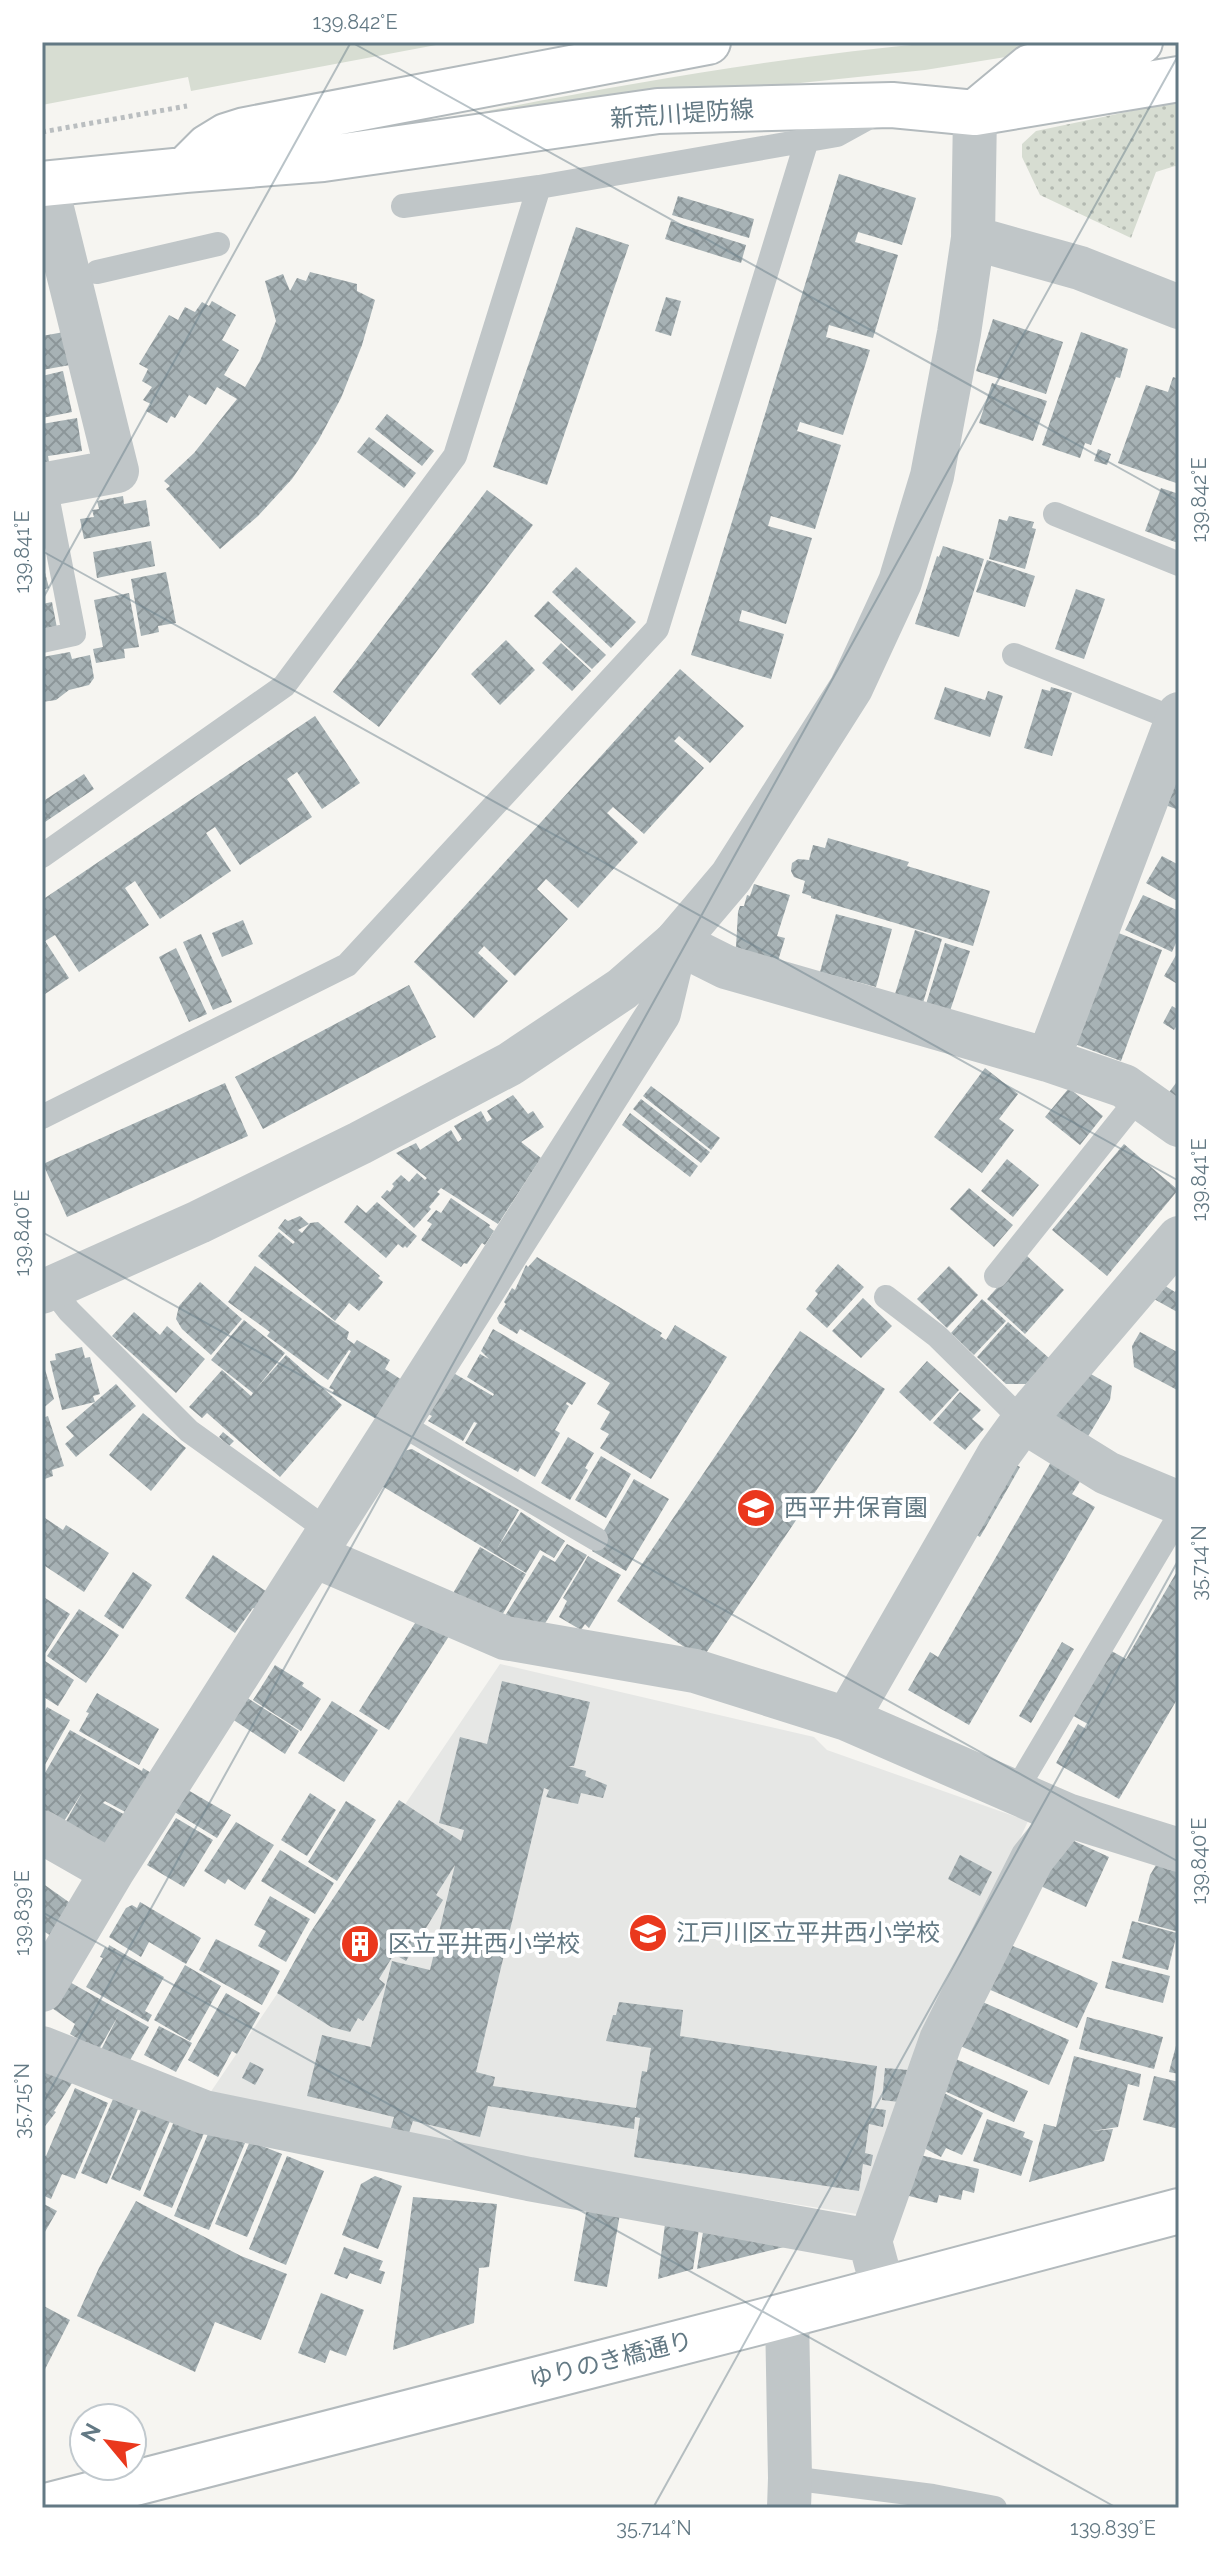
<svg xmlns="http://www.w3.org/2000/svg" width="1221" height="2550" font-family="Raleway,'Noto Sans JP',sans-serif">
<style>
.built{fill:#e6e7e5}
.green{fill:#d7ddd2}
.park{fill:url(#park-dots)}
.building{fill:url(#building-cross-hatch)}
.lines{fill:none;stroke-linecap:round;stroke-linejoin:round}
.secondary-casing{stroke:#b3babd;stroke-width:48}
.path{stroke:#babec0;stroke-width:5;stroke-dasharray:4 4;stroke-linecap:butt}
.service{stroke:#c0c6c8;stroke-width:24}
.minor{stroke:#c0c6c8;stroke-width:44}
.tertiary{stroke:#c0c6c8;stroke-width:44}
.secondary{stroke:#fff;stroke-width:44}
.ticks{fill:none;stroke:#637984;stroke-width:2;stroke-opacity:0.45}
.labels{text-anchor:middle;stroke-width:8;stroke-linejoin:round;paint-order:stroke}
.street-label{font-size:24px;fill:#637984;stroke:#fff}
.poi-label{font-size:24px;fill:#637984;stroke:#fff;text-anchor:start}
.neatline{fill:none;stroke:#637984;stroke-width:3}
.ticks-label{font-size:20px;text-anchor:middle;fill:#637984}
</style>
<defs>
<pattern id="park-dots" width="8" height="8" patternUnits="userSpaceOnUse" patternTransform="scale(2)"><rect width="8" height="8" fill="#d7ddd2"/><path d="M2 2h.1M6 6h.1" fill="none" stroke="#b2b8b0" stroke-width="1.8" stroke-linecap="round"/></pattern>
<pattern id="building-cross-hatch" width="8" height="8" patternUnits="userSpaceOnUse" patternTransform="scale(2)"><rect width="8" height="8" fill="#a7b2b5"/><path d="M0 0l8 8M0 8l8-8" fill="none" stroke="#8c9699"/></pattern>
</defs>
<rect width="100%" height="100%" fill="#f6f5f1"/>
<path class="built" d="M500 1664 814 1737 827 1750 1028 1821 926 2046 869 2216 522 2160 210 2093Z"/>
<path class="green" d="M42 42H452L191 91 188 77 42 105Z
M944 42H1077L1024 54 925 70 484 116V112L492 110C642 81 792 55 944 42Z"/>
<path class="park" d="M1179 101V167L1175 166 1156 172 1131 238 1040 195 1022 157V144L1036 131Z"/>
<path class="building" d="M839 174 916 198 902 245 858 232 855 242 898 255 873 338 829 325 826 337 870 350 843 435 800 422 797 431 841 445 815 529 771 516 768 526 812 538 786 624 742 610 739 621 784 634 771 679 691 655Z
M678 196 754 219 749 238 672 215Z
M671 221 746 245 741 263 665 239Z
M576 227 629 245 547 485 493 467Z
M310 272 357 284V291L375 300 362 345 341 398 318 441 292 479 258 516 220 549 166 489 170 486 164 481 194 453 237 399 217 387 206 405 189 395 175 418 171 416 167 423 146 411 151 404 143 400 152 387 142 381 148 369 139 364 169 315 178 320 185 307 195 312 202 302 209 306 212 301 236 315 222 340 239 350 224 375 245 387 260 361 276 321 265 281 283 274 290 291 297 278 306 281Z
M666 297 681 301 671 336 655 331Z
M993 319 1063 342 1046 394 976 371Z
M64 332 70 365 42 370V336Z
M1081 332 1128 349 1120 378 1116 377 1091 445 1085 443 1080 458 1042 445Z
M63 371 72 412 42 418V376Z
M1173 377 1179 379V484L1118 463 1146 385 1168 392Z
M992 383 1047 401 1033 441 979 423Z
M387 414 434 451 422 466 375 429Z
M77 418 82 451 48 456 49 462 42 463V424Z
M369 437 416 473 404 488 357 452Z
M1098 449 1111 454 1107 465 1094 461Z
M1161 488 1179 494 1178 543 1145 531Z
M487 490 533 525 379 727 333 692Z
M123 496 124 504 146 500 150 526 84 539 80 519 94 517 92 510 99 509 97 501Z
M1009 516 1034 522 1032 528 1036 529 1025 569 989 559 999 519 1007 521Z
M151 541 155 566 97 578 93 552Z
M943 546 984 559 959 637 915 624 937 556 939 557Z
M987 560 1035 576 1025 607 976 592Z
M42 561 49 588 42 590Z
M576 567 636 622 611 648 552 592Z
M166 572 176 623 158 626 159 632 141 636 131 579Z
M1076 589 1105 599 1084 659 1055 649Z
M129 593 139 647 124 649 125 658 96 663 93 649 103 647 94 600Z
M548 601 606 655 592 669 534 616Z
M52 602 57 628 42 631V604Z
M506 640 535 670 500 705 471 674Z
M561 643 591 671 572 691 542 663Z
M70 652 72 659 90 655 94 678 89 685 69 690 56 700 42 702V657Z
M680 669 744 726 710 763 679 736 674 741 704 768 644 834 613 807 607 813 638 842 578 908 546 879 537 889 568 919 515 976 484 946 478 953 508 981 474 1018 414 962Z
M945 687 985 700 988 691 1003 696 990 737 934 719Z
M1051 687 1072 693 1052 756 1024 748 1042 689 1050 691Z
M315 716 360 783 322 809 297 772 287 779 312 817 240 865 215 827 206 833 231 871 160 919 135 881 125 888 149 925 79 972 55 935 45 941 69 978 42 996V900Z
M1179 770V810L1165 805Z
M84 774 94 789 42 824V802Z
M828 838 909 862 907 866 990 891 973 946 811 898V896L802 893 805 881 794 877 791 871 792 863 798 859 809 860 813 845 825 848Z
M1162 856 1179 865V902L1146 883Z
M754 884 790 895 777 936 785 938 777 964 736 947 738 912 740 906H744L747 895 750 896Z
M1143 895 1179 911V936L1172 952 1125 930Z
M836 914 892 929 876 987 820 972Z
M243 920 253 944 222 957 212 933Z
M915 930 942 939 923 1003 895 994Z
M1116 932 1162 950 1121 1061 1072 1043Z
M201 934 232 1002 213 1010 183 942Z
M945 943 970 951 950 1011 926 1004Z
M176 948 207 1014 189 1022 159 957Z
M1179 950V985L1164 976Z
M409 985 436 1037 263 1129 235 1077Z
M1172 1006 1179 1010V1022L1174 1030 1163 1023Z
M985 1068 1018 1094 999 1119 1014 1130 982 1173 934 1137Z
M1179 1079V1105L1167 1095Z
M225 1083 248 1136 67 1217 43 1164Z
M651 1086 720 1138 711 1150 643 1096Z
M1069 1088 1103 1116 1080 1145 1045 1117Z
M513 1095 528 1114 533 1111 544 1127 521 1142 541 1158 498 1224 441 1188 437 1192 440 1194 429 1207 431 1209 414 1228 381 1197 387 1190 390 1192 394 1186 392 1184 401 1175 409 1182 417 1173 425 1180 427 1178 396 1153 416 1143 420 1150 451 1130 458 1142 462 1139 454 1126 481 1111 487 1122 492 1119 487 1111Z
M641 1099 710 1152 701 1163 633 1109Z
M630 1113 698 1166 690 1177 622 1125Z
M1124 1144 1178 1190 1107 1276 1052 1230Z
M1007 1159 1039 1185 1013 1217 981 1191Z
M969 1188 1013 1225 994 1247 950 1209Z
M451 1198 490 1225 489 1227 494 1231 485 1245 482 1243 467 1264 464 1263 461 1267 421 1240 432 1224 427 1221 436 1210 441 1213Z
M377 1202 417 1236 407 1248 405 1246 403 1248 398 1244 386 1258 344 1222 357 1205 366 1213Z
M300 1216 309 1224 298 1230 302 1233 310 1223 318 1222 380 1276 378 1278 383 1282 381 1285 359 1311 349 1303 335 1321 258 1256 279 1232 293 1244 295 1242 278 1228 285 1219 288 1221Z
M1026 1255 1064 1290 1025 1334 987 1299Z
M537 1257 662 1333 660 1336 666 1340 675 1325 727 1357 651 1479 600 1448 609 1434 600 1429 610 1412 597 1404 610 1383 520 1329 517 1334 499 1323 497 1318 506 1304 504 1302 512 1288 515 1290 526 1265 528 1267Z
M838 1264 864 1287 827 1328 806 1309 818 1294 815 1291Z
M255 1266 349 1332 347 1339 354 1344 357 1340 390 1360 385 1369 402 1380 378 1420 332 1393 334 1390 329 1388 351 1351 349 1350 328 1380 267 1336 270 1332 228 1302Z
M949 1266 978 1295 947 1328 917 1299Z
M200 1282 242 1319 211 1355 182 1329 176 1319 179 1306Z
M1162 1284 1175 1292 1179 1285V1313L1154 1299Z
M863 1298 892 1326 861 1358 832 1331Z
M982 1299 1006 1321 974 1355 951 1333Z
M134 1312 160 1335 167 1326 205 1359 176 1393 112 1336Z
M244 1320 285 1353 256 1389 286 1355 342 1405 280 1477 207 1413 202 1418 189 1407 222 1370 251 1396 253 1393 211 1360Z
M1008 1322 1049 1358 1026 1384H1006L977 1357Z
M493 1329 586 1383 572 1405 567 1402 566 1404 569 1406 555 1430 560 1433 535 1477 520 1468 518 1472 465 1443 477 1423 474 1422 463 1441 428 1421 432 1416 426 1413 450 1371 493 1396 494 1394 467 1377 480 1354 489 1359 481 1351Z
M800 1331 885 1389 702 1659 617 1601Z
M1140 1332 1179 1353V1391L1134 1367 1132 1346Z
M82 1347 85 1358 90 1357 100 1394 93 1396 95 1402 62 1410 50 1361 56 1360 55 1354Z
M927 1361 959 1390 930 1421 899 1392Z
M43 1363 54 1399 42 1409V1363Z
M1082 1369 1112 1386 1110 1400 1084 1443 1043 1412Z
M116 1384 136 1406 76 1457 65 1444 74 1436 66 1427Z
M960 1392 981 1410 972 1419 984 1429 965 1450 933 1423Z
M143 1413 186 1448 151 1491 109 1455Z
M48 1416 64 1466 52 1470 53 1476 42 1480V1418Z
M223 1432 234 1441 229 1446 219 1437Z
M568 1437 594 1453 585 1468 588 1470 570 1500 541 1483Z
M412 1449 519 1510 498 1547 521 1512 565 1541 554 1558 540 1550 526 1573 377 1483 395 1453Z
M601 1456 631 1474 606 1518 575 1500Z
M1007 1460 1020 1467 980 1537 967 1530Z
M1051 1462 1081 1480 1072 1494 1095 1507 969 1725 908 1690 930 1652 938 1657Z
M634 1479 669 1499 626 1571 592 1551Z
M42 1516 63 1530 66 1525 109 1553 84 1592 42 1564Z
M567 1544 587 1555 541 1630 501 1622 530 1576 532 1577 530 1576 543 1555 555 1562Z
M480 1547 526 1574 498 1622 452 1595Z
M213 1555 267 1592 256 1609 253 1608 235 1633 185 1598Z
M588 1556 621 1575 589 1628 585 1624 581 1630 559 1617 567 1601 563 1598Z
M1179 1568V1696L1119 1799 1056 1763 1078 1724 1086 1729 1088 1724 1068 1713 1106 1648 1126 1659Z
M133 1572 152 1585 123 1629 104 1616Z
M42 1596 70 1614 44 1655 42 1654Z
M79 1609 119 1635 86 1683 47 1656Z
M417 1620 451 1633 389 1730 359 1711Z
M1062 1642 1074 1649 1031 1723 1019 1716Z
M42 1659 74 1680 58 1706 42 1696Z
M275 1665 304 1683 302 1686 321 1699 301 1731 253 1700Z
M502 1681 590 1702 574 1766H568L586 1771 585 1776 607 1785 603 1798 581 1793 578 1804 546 1797 549 1790 544 1788 476 2072 495 2077 493 2086 636 2108 642 2071 647 2072 651 2048 606 2041 613 2015H616L619 2002 683 2010 680 2036 877 2066 871 2108 886 2110 883 2127 869 2124 865 2153 873 2155 871 2166 863 2164 859 2191 634 2157 640 2118 635 2117 634 2129 488 2106 480 2137 413 2121 409 2133 391 2128 394 2117 307 2096 322 2035 371 2047 392 1961 430 1970 455 1865 436 1895 443 1900 406 1961 394 1954 379 1979 385 1984 384 1987 363 2021 358 2018 350 2032 331 2027 277 1993 310 1933 399 1800 461 1841 464 1830 439 1823 460 1737 487 1744Z
M97 1693 159 1729 139 1765 79 1731 89 1713 86 1712Z
M246 1697 299 1731 285 1754 232 1719Z
M332 1701 378 1730 344 1782 298 1753Z
M47 1707 70 1720 42 1770V1716Z
M70 1730 142 1771 143 1768 153 1774 127 1813 105 1801 103 1803 129 1817 106 1858 60 1832 83 1791 61 1826 42 1821V1778Z
M186 1789 231 1815 217 1838 173 1811Z
M310 1793 336 1810 307 1856 281 1840Z
M346 1801 376 1820 337 1881 308 1862Z
M176 1818 213 1840 184 1887 147 1865Z
M236 1822 274 1845 245 1890 228 1879 225 1884 204 1871Z
M1072 1840 1109 1857 1086 1907 1032 1882Z
M280 1850 334 1883 315 1914 261 1881Z
M960 1855 992 1872 980 1896 948 1879Z
M1156 1865 1179 1871V1932L1138 1921 1150 1875Z
M42 1883 73 1905 51 1936 42 1930Z
M270 1896 310 1919 286 1962 258 1946 266 1931 254 1925Z
M140 1902 201 1938 186 1964 149 1942 141 1957 109 1937 126 1908 132 1905 137 1908Z
M1132 1921 1177 1933 1168 1970 1122 1958Z
M216 1939 280 1971 262 2005 199 1970Z
M1006 1943 1098 1983 1077 2028 986 1988Z
M109 1945 164 1977 145 2011 152 2015 148 2022 86 1987 103 1958 100 1957 105 1947 108 1949Z
M1112 1961 1170 1976 1163 2003 1105 1988Z
M185 1965 221 1986 190 2041 154 2020Z
M68 1981 149 2027 129 2062 101 2050 118 2016 98 2051 70 2034 75 2024 52 2008Z
M226 1993 260 2013 237 2054 232 2051 218 2077 188 2060Z
M978 2000 1069 2040 1049 2085 958 2045Z
M1087 2017 1163 2037 1154 2069 1079 2049Z
M159 2026 192 2043 176 2072 144 2055Z
M1178 2038H1179V2074L1169 2072Z
M1074 2056 1141 2074 1139 2087 1128 2084 1118 2127 1092 2131 1113 2129 1104 2161 1029 2182 1044 2124 1056 2127Z
M956 2059 1028 2091 1014 2122 942 2090Z
M250 2062 264 2069 255 2085 242 2078Z
M42 2068 72 2083 54 2111 56 2112 42 2130Z
M885 2068 908 2070 899 2102 882 2100Z
M1154 2076 1179 2082V2129L1143 2120Z
M75 2088 108 2103 75 2179 62 2174 51 2199 42 2195V2154L46 2156Z
M944 2093 983 2113 962 2155 946 2148 941 2157 918 2145Z
M113 2099 138 2109 107 2184 81 2173Z
M142 2108 170 2121 140 2191 111 2179Z
M175 2119 205 2131 172 2208 143 2196Z
M987 2119 1025 2132 1023 2137 1033 2141 1021 2176 973 2161Z
M210 2129 245 2143 209 2230 174 2216Z
M250 2141 282 2154 247 2237 215 2224Z
M916 2154 979 2169 974 2193 963 2190 961 2200 939 2195 937 2203 905 2195Z
M287 2156 324 2171 286 2265 249 2249Z
M375 2176 402 2186 378 2249 342 2235 361 2184Z
M413 2197 497 2204 489 2267 479 2268 474 2323 393 2350Z
M136 2201 241 2256 287 2274 261 2340 215 2322 195 2372 77 2316 99 2268Z
M42 2203 57 2211 42 2237Z
M587 2208 620 2214 607 2287 574 2281Z
M665 2224 699 2229 693 2269 658 2279Z
M703 2232 784 2247 697 2269Z
M344 2247 383 2261 379 2270 385 2272 381 2284 350 2273 347 2279 334 2274Z
M321 2293 364 2310 346 2356 330 2350 325 2363 298 2353Z
M42 2305 70 2320 42 2375Z"/>
<g class="lines">
<defs>
<path id="secondary" d="M977 111 1030 67 1140 42
M185 170 323 159 658 111 892 105 975 113 1179 79
M42 184 185 170 208 147 226 136 245 130 708 42
M42 2507 787 2315 1179 2211"/>
</defs>
<use href="#secondary" class="secondary-casing"/>
<path class="path" d="M42 132 187 106"/>
<path class="service" d="M403 206 539 187 837 135 877 113
M97 272 218 244
M1055 514 1179 564
M42 641 74 634 45 485
M1014 655 1177 720
M42 856 284 686 455 456 539 187
M42 1117 347 965 657 629 807 140
M996 1276 1139 1097
M46 1281 69 1311 189 1431 330 1532
M886 1297 937 1336 1023 1421
M399 1423 596 1539
M1015 1792 1179 1516
M790 2478 933 2496 995 2508"/>
<path class="minor" d="M42 485 117 471 46 184
M1048 1060 1179 714
M1023 1421 1107 1473 1179 1503
M315 1556 505 1638 695 1671 847 1719 1067 1815 1179 1850
M847 1719 999 1454 1023 1421 1179 1238
M42 1832 112 1872
M42 1990 112 1872 659 1013 676 942 726 967 1048 1060 1124 1086 1179 1125
M42 2048 204 2112 529 2179 870 2241 883 2289
M870 2241 941 2040 1032 1859 1067 1815
M787 2315 790 2478 789 2508"/>
<path class="tertiary" d="M973 238 1080 268 1179 307
M42 1292 199 1222 360 1143 510 1064 622 989 676 942 731 877 851 688 900 582 932 476 959 333 973 238 975 113"/>
<use href="#secondary" class="secondary"/>
</g>
<path class="ticks" d="M351 42 1179 501M42 551 1179 1181M42 600 351 42M42 1232 1179 1862M42 1912 1117 2508M42 2105 1179 54M653 2508 1179 1559"/>
<defs>
<symbol id="school-disc" viewBox="-11 -11 22 22"><circle r="9.5" fill="#ea381d" stroke="#fff"/><path d="M0-5L7-2L0 1L-7-2ZM-4 1L0 2.5L4 1V4Q0 6-4 4Z" fill="#fff"/></symbol>
<symbol id="building-disc" viewBox="-11 -11 22 22"><circle r="9.5" fill="#ea381d" stroke="#fff"/><path d="M-4-6H4V6H1V3H-1V6H-4ZM-2.5-4.3h1.7v1.8h-1.7ZM.8-4.3h1.7v1.8H.8ZM-2.5-1h1.7V.8h-1.7ZM.8-1h1.7V.8H.8Z" fill="#fff"/></symbol>
</defs>
<g fill-rule="evenodd">
<use href="#school-disc" x="734" y="1486" width="44" height="44"/>
<use href="#school-disc" x="626" y="1911" width="44" height="44"/>
<use href="#building-disc" x="338" y="1922" width="44" height="44"/>
</g>
<g class="labels">
<g class="street-label">
<text transform="translate(682 114) rotate(-4)" y="8">新荒川堤防線</text>
<text transform="translate(611 2360) rotate(-14)" y="8">ゆりのき橋通り</text>
</g>
<g class="poi-label">
<text x="784" y="1516">西平井保育園</text>
<text x="676" y="1941">江戸川区立平井西小学校</text>
<text x="388" y="1952">区立平井西小学校</text>
</g>
</g>
<rect width="1221" height="2550" fill="none" stroke="#ffffff" stroke-width="88"/>
<g transform="translate(108 2442) rotate(299)"><circle r="38" fill="#ffffff" stroke="#c1c9ce" stroke-width="2"/>
<path d="M0-6L14 30L0 20L-14 30Z" fill="#ea381d"/>
<text y="-12" font-size="22" font-weight="bold" text-anchor="middle" fill="#637984">N</text>
</g>
<rect x="44" y="44" width="1133" height="2462" class="neatline"/>
<g class="ticks-label">
<text x="355" y="29">139.842°E</text>
<text transform="translate(1199 500) rotate(-90)" y="7">139.842°E</text>
<text transform="translate(22 552) rotate(-90)" y="7">139.841°E</text>
<text transform="translate(1199 1180) rotate(-90)" y="7">139.841°E</text>
<text transform="translate(22 1233) rotate(-90)" y="7">139.840°E</text>
<text transform="translate(1199 1563) rotate(-90)" y="7">35.714°N</text>
<text transform="translate(1199 1861) rotate(-90)" y="7">139.840°E</text>
<text transform="translate(22 1913) rotate(-90)" y="7">139.839°E</text>
<text transform="translate(22 2101) rotate(-90)" y="7">35.715°N</text>
<text x="654" y="2535">35.714°N</text>
<text x="1113" y="2535">139.839°E</text>
</g>
</svg>
